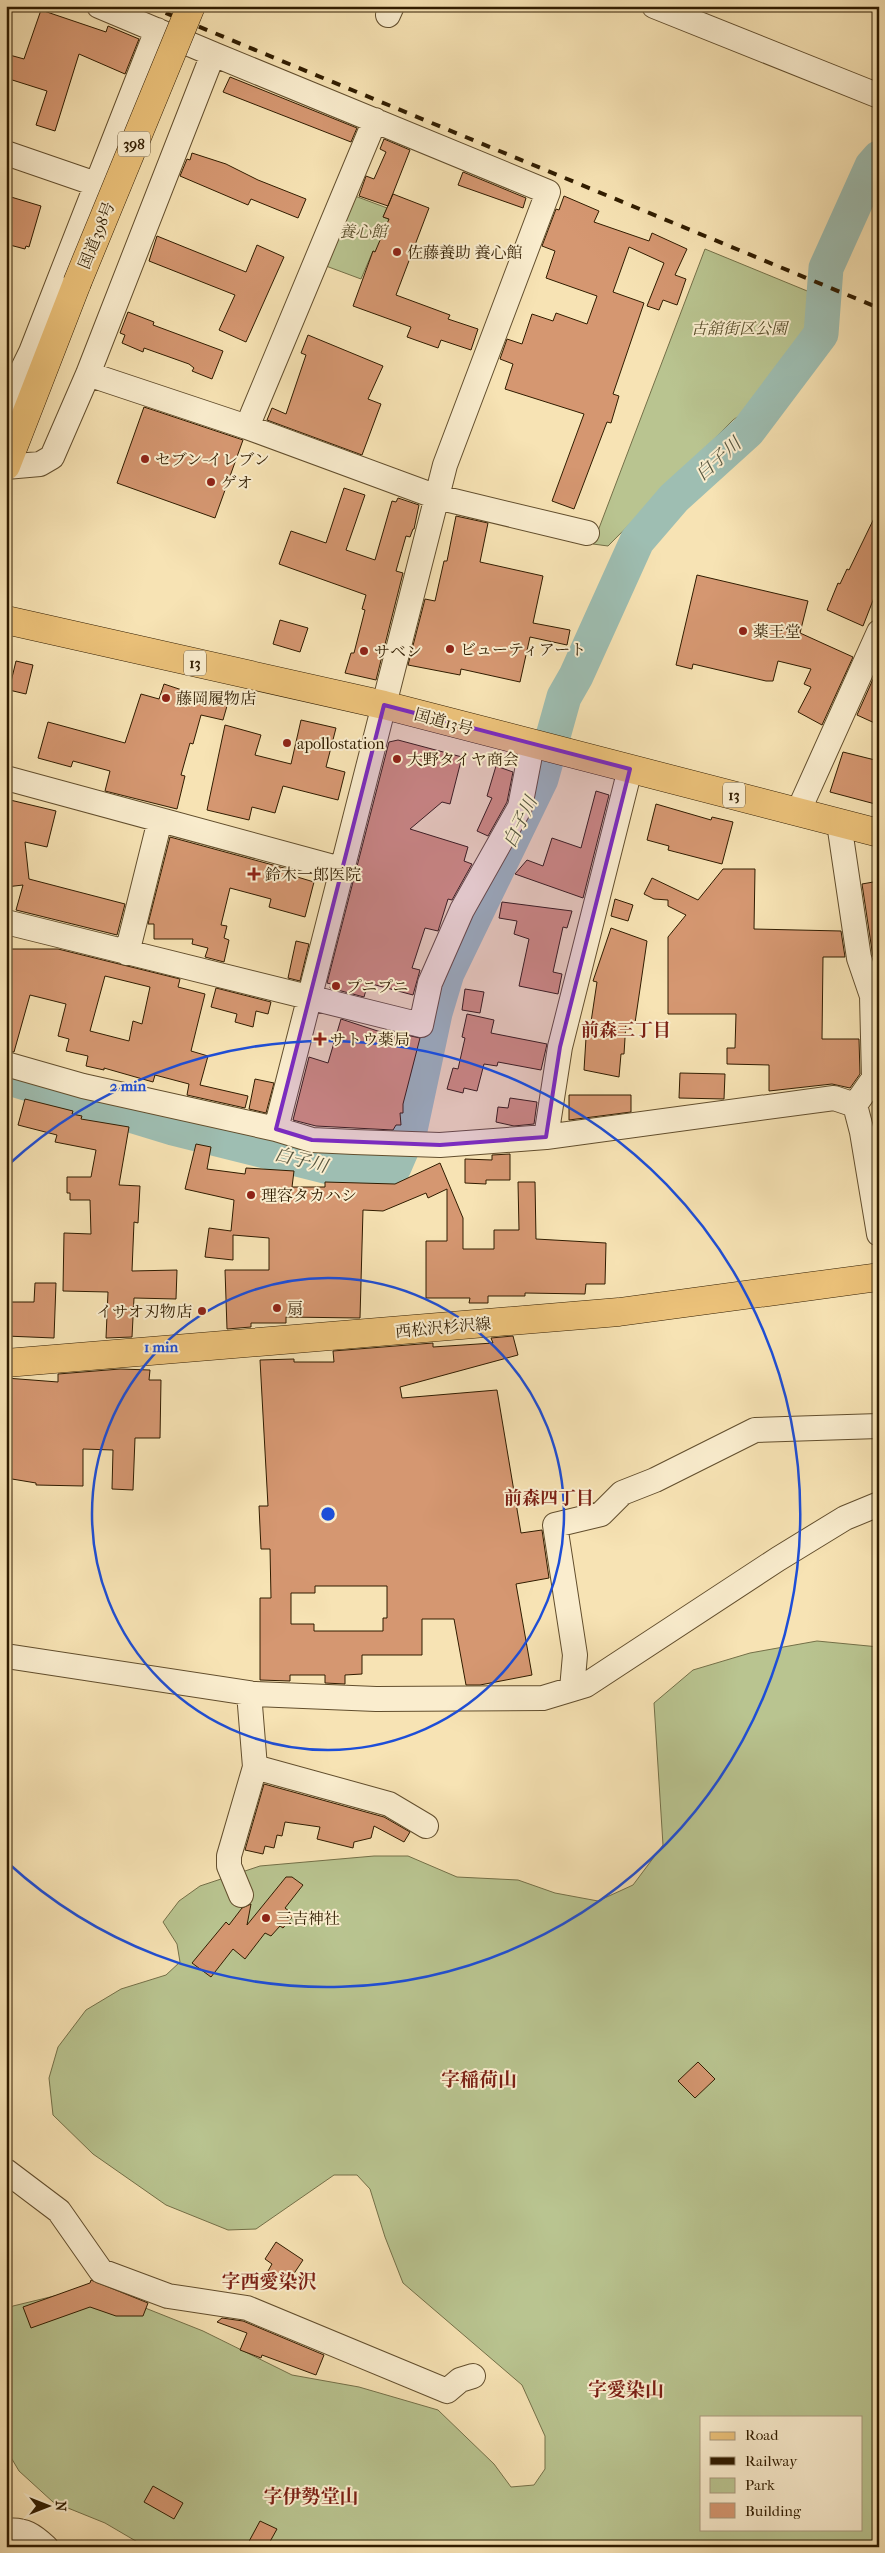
<svg xmlns="http://www.w3.org/2000/svg" width="885" height="2553" font-family="'IM FELL French Canon','Noto Serif JP',serif">
<style>
.green{fill:#b9c490;stroke:#747048;fill-rule:evenodd}
.lines{fill:none;stroke-linecap:round;stroke-linejoin:round}
.river{stroke:#9ebeb2;stroke-width:35}
.building{fill:#d59771;stroke:#301c00;fill-rule:evenodd}
.minor-casing{stroke:#624e2d;stroke-width:26}
.major-casing{stroke:#301c00;stroke-width:29}
.highway-casing{stroke:#301c00;stroke-width:29}
.minor{stroke:#faedce;stroke-width:24}
.major{stroke:#ecc27a;stroke-width:28}
.highway{stroke:#ecc27a;stroke-width:28}
.rail{stroke:#301c00;stroke-width:4;stroke-dasharray:9 9;stroke-linecap:butt}
.highway-bridge-casing{stroke:#301c00;stroke-width:29;stroke-linecap:butt}
.highway-bridge{stroke:#ecc27a;stroke-width:28}
.marked{fill:#7b2cbf;fill-opacity:0.2;stroke:#7b2cbf;stroke-width:4;stroke-linejoin:round}
.ring{fill:none;stroke:#1d4ed8;stroke-width:2.5}
.poi-dot{fill:#8f2418;stroke:#faedce;stroke-width:2}
.labels{text-anchor:middle;stroke-width:4;stroke-linejoin:round;paint-order:stroke}
.shield{fill:#faedce;stroke:#6d5b3e;stroke-width:1}
.shield-label{font-size:15px;font-weight:bold;fill:#301c00}
.park-label{font-size:16px;font-style:italic;fill:#594e2b;stroke:#faedce}
.street-label{font-size:16px;fill:#301c00;stroke:#faedce}
.poi-label{font-size:16px;fill:#301c00;stroke:#faedce;text-anchor:start}
.water-label{font-size:18px;font-style:italic;fill:#56553e;stroke:#faedce}
.neighbourhood-label{font-size:18px;font-weight:bold;fill:#7a1f14;stroke:#faedce}
.quarter-label{font-size:19px;font-weight:bold;fill:#7a1f14;stroke:#faedce}
.centre{fill:#1d4ed8;stroke:#faedce;stroke-width:2.5}
.ring-label{font-size:15px;text-anchor:middle;font-weight:bold;fill:#1d4ed8;stroke:#faedce;stroke-width:4;stroke-linejoin:round;paint-order:stroke}
</style>
<rect width="100%" height="100%" fill="#f7e3b4"/>
<filter id="stains"><feTurbulence type="fractalNoise" baseFrequency=".004" numOctaves="4"/><feColorMatrix values="0 0 0 0 .2 0 0 0 0 .09 0 0 0 0 .02 0 0 0 .5 -.17"/></filter>
<radialGradient id="worn" r=".72"><stop offset=".6" stop-color="#630" stop-opacity="0"/><stop offset="1" stop-color="#630" stop-opacity=".3"/></radialGradient>
<path class="green" d="M355 196 387 208 383 217 400 224 387 256 373 251 361 279 326 266Z
M705 249 817 295C812 310 808 328 801 342 787 374 761 401 733 420L608 546 593 544Z
M817 1641 879 1647V2547H146L105 2523 53 2502 19 2471 6 2449V2311L13 2306 79 2290 110 2294 203 2331 292 2375 359 2387 438 2410 494 2464 511 2487 534 2485 545 2469V2436L522 2385 403 2283 385 2237 370 2189 357 2175H334L256 2229 228 2230 166 2205 93 2154 53 2115 49 2078 58 2047 86 2010 121 1989 166 1975 180 1962 177 1944 163 1922 179 1901 200 1886 260 1866 374 1856H408L457 1877 518 1880 555 1893 598 1901 633 1885 663 1845 654 1703 693 1670 750 1653ZM701 2417H861V2529H701Z"/>
<g class="lines">
<path class="river" d="M6 1077 173 1128 333 1168 360 1172 394 1167 410 1130 435 1013 447 973 541 779 564 697 576 676 637 541 674 498 748 431 821 334 826 268 872 166 879 158"/>
</g>
<path class="building" d="M41 10 106 32 108 26 139 39 125 74 79 54 55 131 36 125 47 91 6 78V54L24 59Z
M230 77 357 128 351 142 223 92Z
M384 139 410 150 388 206 359 196 366 176 374 179 386 152 380 149Z
M192 153 226 164 258 180 306 199 298 218 251 199 248 205 180 176 187 159 190 160Z
M463 172 526 198 523 208 458 185Z
M393 194 429 208 396 295 450 315 448 319 478 329 471 350 441 340 438 348 407 337 411 327 353 306 373 251 375 252 389 219 383 217Z
M564 196 599 211 594 222 649 241 652 233 687 249 675 275 686 279 677 305 663 300 659 310 647 306 664 263 629 247 613 292 644 303 613 394 619 396 611 423 607 422 574 509 552 501 584 414 505 389 513 364 500 359 507 339 522 344 532 314 553 321 556 313 587 324 597 296 546 278 555 251 542 246 556 209 559 210Z
M11 197 41 206 29 247 26 246 25 249 6 244V212Z
M157 236 246 272 257 245 284 257 246 342 219 330 235 295 149 261Z
M128 312 154 322 153 325 223 351 212 379 192 371 194 368 189 364 144 348 143 352 122 343 125 335 120 333Z
M308 335 383 366 368 399 381 404 362 455 267 420 272 408 286 414 306 355 301 353Z
M144 407 243 440 215 518 117 483Z
M344 488 365 495 346 550 375 560 392 501 396 502 398 498 419 505 414 529H413L410 537 406 536 396 571 403 573 376 680 345 673 351 653H354L365 610 362 609 366 595 279 564 291 531 326 543Z
M879 508V585L863 626 827 610 838 583 840 584 847 569 849 570Z
M456 516 488 523 480 562 543 576 533 623 570 630 567 645 530 637 520 682 461 669 460 675 408 665 425 599 435 601 444 561H447Z
M697 575 808 601 800 633 853 657 822 725 798 712 811 687 804 684 811 669 778 661 773 681H766L693 664 692 669 676 665Z
M280 620 308 628 300 652 273 644Z
M16 661 33 665 26 694 9 690Z
M878 668 879 669V725L857 715Z
M164 684 206 698 208 693 229 699 223 720 201 715 193 744 190 743 181 775 185 776 177 809 105 791 110 771 73 761 71 767 38 758 48 722 125 743 141 694 159 699Z
M301 720 336 728 326 767 345 772 338 800 283 786 275 813 252 807 249 820 207 810 225 725 261 735 255 755 291 764Z
M398 740 462 757 450 804 442 802 410 829 468 847 464 861 472 864 452 900 448 899 438 931 425 928 412 968 420 970 413 995 368 983 364 997 330 988 331 984 327 983 389 742Z
M843 752 879 761V805L830 792Z
M496 766 513 772 507 802 488 836 477 831 492 798 487 796Z
M596 791 609 795 583 898 515 874 527 860 543 866 552 838 581 848Z
M6 799 56 811 47 847 25 842 29 879 125 904 117 935 16 910 23 885 6 887Z
M656 804 711 820 712 817 733 822 722 864 668 850 669 846 647 840Z
M170 837 295 871 294 876 314 882 305 917 269 907 271 899 230 888 221 925 227 926 224 938 229 940 224 962 205 957 208 948 192 944 193 939H154V924H148Z
M723 869H755L754 929 841 931 845 957H823L822 1039H859L860 1074 850 1088 832 1084 769 1091V1065L727 1064V1048H735L736 1014H668V937L686 915 668 906V900L654 899 644 894 652 878 698 900Z
M879 881V957H873L862 884Z
M615 899 633 905 628 921 611 916Z
M502 902 572 911 567 928 563 927 553 972 562 974 558 994 519 986 529 939 514 934 517 921 499 918Z
M611 928 647 941 635 1023 626 1022 624 1054H621L619 1077 584 1070 587 1022H591L597 982 593 981Z
M296 941 309 944 300 981 288 978Z
M6 949H58L180 979 178 987 205 994 191 1051 208 1056 200 1085 248 1096 245 1108 187 1095 189 1084 155 1075 153 1082 104 1068V1070L86 1066 88 1056 66 1051 69 1039 58 1036 66 1004 30 995 14 1052 6 1051ZM105 976 150 987 142 1024 133 1021 129 1041 90 1031Z
M216 988 271 1002 268 1014 256 1011 253 1027 235 1022 237 1014 211 1007Z
M465 989 484 992 480 1013 462 1010Z
M467 1014 494 1020 491 1033 547 1044 541 1070 498 1062 497 1066 484 1064 477 1091 464 1088 463 1093 447 1089 453 1068 458 1069 465 1038 462 1037Z
M341 1019 396 1037 397 1033 420 1038 403 1104V1113H400L401 1125H396L393 1130 316 1126 293 1120 309 1057 328 1063Z
M680 1073 725 1074 724 1099 679 1098Z
M255 1079 274 1083 266 1113 249 1109Z
M569 1095H631V1112L569 1120Z
M510 1098 537 1102 534 1124 514 1126 496 1122 498 1107 508 1108Z
M25 1099 73 1111 72 1114 82 1116 81 1119 129 1127 119 1185 140 1186 138 1223 134 1222 132 1271 177 1270 176 1299 134 1298 132 1337 106 1338 108 1292 63 1291 64 1233 91 1234 90 1200H70V1193H67V1177H91L96 1150 55 1142 57 1135 18 1125Z
M196 1144 211 1147 207 1169 245 1174 246 1168 294 1171 292 1187H325V1182L395 1184 440 1163 463 1218V1249H494V1230H519L518 1182H535L536 1239 606 1243 605 1284H586L585 1294 525 1293V1296H488V1303H469L470 1298H426V1241H447V1189L428 1198 426 1193 383 1211 363 1210 360 1318 286 1317V1323H251V1327L227 1329 225 1270H269V1238L233 1235V1260L205 1257 209 1228 231 1231 234 1200 185 1189Z
M510 1154V1180H486V1184L465 1183V1159L492 1160V1155Z
M35 1283H56L54 1338 6 1336V1302H34Z
M513 1336 518 1355 400 1387 402 1398 497 1390 521 1533 542 1530 549 1578 516 1584 532 1675 480 1685H466L454 1619H422V1655H362V1674L345 1675V1684L325 1683V1675H290V1681L260 1680V1598H271L270 1549H261L259 1506H268L260 1360 294 1359V1362H334L333 1351 433 1343V1347L493 1343 491 1338ZM315 1586H387V1618H383V1631H314V1624H291V1593H315Z
M120 1369 150 1370 149 1380H161L160 1438H135L133 1490 112 1489 113 1450 83 1449V1486L36 1485V1483L6 1478V1378L58 1382V1374Z
M264 1784 384 1817 410 1832 404 1842 374 1826 371 1838 354 1842 353 1848 317 1839 320 1827 285 1822 282 1836 277 1835 274 1848 265 1846 263 1854 245 1850Z
M286 1877H292L303 1885 285 1908 294 1915 283 1928 280 1926 271 1936 265 1933 245 1959 233 1949 211 1977 192 1963 226 1922 229 1925 242 1908 251 1904 247 1925Z
M698 2062 715 2079 695 2098 678 2081Z
M276 2242 303 2260 287 2284 268 2271 272 2264 265 2259Z
M91 2280 148 2303 143 2316H116L90 2307 31 2328 23 2307 90 2283Z
M222 2318 243 2321 324 2355 316 2375 262 2355 261 2358 240 2350 247 2333 217 2322Z
M153 2486 183 2503 174 2519 144 2502Z
M260 2521 277 2529 267 2547H246Z"/>
<g class="lines">
<defs>
<path id="minor" d="M99 6 213 54
M654 6 879 96
M388 15 392 6
M6 153 96 184
M88 374 247 427 437 497 587 533
M6 403 31 352 157 30
M247 427 375 120
M6 467 40 464 52 457 88 374 213 54 548 192 445 465 276 1129
M6 778 341 869
M798 812 879 632
M839 823 859 958 872 996 874 1078 855 1105
M6 922 421 1025 430 983 462 910 520 807 532 745
M127 953 160 820
M6 1064 83 1086 276 1129 312 1140 354 1142 440 1145 546 1137 834 1098 855 1105
M855 1105 862 1132 879 1234
M546 1137 560 1047 630 769
M6 1656 255 1694 376 1699 543 1698 586 1685 778 1559 845 1518 879 1504
M572 1689 575 1655 555 1525 601 1514 622 1493 655 1480 755 1430 879 1426
M249 1693 255 1767 389 1804 426 1826
M241 1895 229 1866V1856L255 1767
M6 2171 59 2211 101 2271 168 2296 247 2308 447 2391 460 2380 473 2376
M6 2531C24 2528 34 2536 46 2547"/>
<path id="major" d="M6 1363 619 1312 879 1277"/>
<path id="highway" d="M6 466 77 283
M6 620 384 705 879 833"/>
</defs>
<use href="#minor" class="minor-casing"/>
<use href="#major" class="major-casing"/>
<use href="#highway" class="highway-casing"/>
<use href="#minor" class="minor"/>
<use href="#major" class="major"/>
<use href="#highway" class="highway"/>
<path class="rail" d="M149 6 879 308"/>
<defs>
<path id="highway-bridge" d="M77 283 191 6"/>
</defs>
<use href="#highway-bridge" class="highway-bridge-casing"/>
<use href="#highway-bridge" class="highway-bridge"/>
</g>
<path class="marked" d="M384 705 630 769 560 1047 546 1137 440 1145 312 1140 276 1129Z"/>
<g class="ring">
<circle cx="328" cy="1514" r="236"/>
<path d="M8 1165A473 473 0 1 1 8 1863"/>
</g>
<g class="poi-dot">
<circle cx="397" cy="252" r="5"/>
<circle cx="145" cy="459" r="5"/>
<circle cx="211" cy="482" r="5"/>
<circle cx="743" cy="631" r="5"/>
<circle cx="450" cy="649" r="5"/>
<circle cx="364" cy="651" r="5"/>
<circle cx="166" cy="698" r="5"/>
<circle cx="287" cy="743" r="5"/>
<circle cx="397" cy="759" r="5"/>
<path d="M251.5 866.5h5v5h5v5h-5v5h-5v-5h-5v-5h5z"/>
<circle cx="336" cy="986" r="5"/>
<path d="M317.5 1031.5h5v5h5v5h-5v5h-5v-5h-5v-5h5z"/>
<circle cx="251" cy="1195" r="5"/>
<circle cx="277" cy="1308" r="5"/>
<circle cx="202" cy="1311" r="5"/>
<circle cx="266" cy="1918" r="5"/>
</g>
<g class="labels">
<g class="shield">
<rect x="118" y="131.5" width="32" height="25" rx="4"/>
<rect x="184" y="650.5" width="22" height="25" rx="4"/>
<rect x="723" y="782.5" width="22" height="25" rx="4"/>
</g>
<g class="shield-label">
<text x="134" y="149">398</text>
<text x="195" y="668">13</text>
<text x="734" y="800">13</text>
</g>
<g class="park-label">
<text x="363" y="237">養心館</text>
<text x="739" y="334">古舘街区公園</text>
</g>
<g class="street-label">
<text transform="translate(96 235) rotate(-68)" y="6">国道398号</text>
<text transform="translate(444 721) rotate(15)" y="6">国道13号</text>
<text transform="translate(443 1327) rotate(-5)" y="6">西松沢杉沢線</text>
</g>
<g class="poi-label">
<text x="407" y="258">佐藤養助 養心館</text>
<text x="155" y="465">セブン-イレブン</text>
<text x="221" y="488">ゲオ</text>
<text x="753" y="637">薬王堂</text>
<text x="460" y="655">ビューティアート</text>
<text x="374" y="657">サベン</text>
<text x="176" y="704">藤岡履物店</text>
<text x="297" y="749">apollostation</text>
<text x="407" y="765">大野タイヤ商会</text>
<text x="265" y="880">鈴木一郎医院</text>
<text x="346" y="992">プニプニ</text>
<text x="330" y="1045">サトウ薬局</text>
<text x="261" y="1201">理容タカハシ</text>
<text x="287" y="1314">扇</text>
<text x="192" y="1317" text-anchor="end">イサオ刃物店</text>
<text x="276" y="1924">三吉神社</text>
</g>
<g class="water-label">
<text transform="translate(718 459) rotate(-42)" y="6">白子川</text>
<text transform="translate(520 822) rotate(-64)" y="6">白子川</text>
<text transform="translate(301 1160) rotate(14)" y="6">白子川</text>
</g>
<g class="neighbourhood-label">
<text x="626" y="1036">前森三丁目</text>
<text x="549" y="1504">前森四丁目</text>
</g>
<g class="quarter-label">
<text x="479" y="2086">字稲荷山</text>
<text x="269" y="2288">字西愛染沢</text>
<text x="626" y="2396">字愛染山</text>
<text x="311" y="2503">字伊勢堂山</text>
</g>
</g>
<circle cx="328" cy="1514" r="8" class="centre"/>
<g class="ring-label">
<text x="128" y="1091">2 min</text>
<text x="161" y="1352">1 min</text>
</g>
<rect width="885" height="2553" fill="none" stroke="#f7e3b4" stroke-width="25"/>
<rect x="8" y="8" width="870" height="2538" fill="none" stroke="#301c00" stroke-width="2.5"/>
<rect x="12" y="12" width="860" height="2528" fill="none" stroke="#301c00"/>
<rect x="700" y="2416" width="162" height="115" fill="#faedce" stroke="#a9997c"/>
<rect x="710" y="2432" width="25" height="8" fill="#ecc27a" stroke="#a9997c"/>
<text x="745" y="2440" font-size="15" fill="#301c00">Road</text>
<rect x="710" y="2457" width="25" height="8" fill="#301c00" stroke="#a9997c"/>
<text x="745" y="2466" font-size="15" fill="#301c00">Railway</text>
<rect x="710" y="2478" width="25" height="15" fill="#b9c490" stroke="#a9997c"/>
<text x="745" y="2490" font-size="15" fill="#301c00">Park</text>
<rect x="710" y="2503" width="25" height="15" fill="#d59771" stroke="#a9997c"/>
<text x="745" y="2516" font-size="15" fill="#301c00">Building</text>
<g transform="translate(48 2506) rotate(90)" stroke="#faedce" stroke-width="4" paint-order="stroke">
<path d="M0-4L9 19L0 12L-9 19Z" fill="#301c00"/>
<text y="-8" font-size="14" font-weight="bold" text-anchor="middle" fill="#301c00">N</text>
</g>
<rect width="100%" height="100%" filter="url(#stains)"/>
<rect width="100%" height="100%" fill="url(#worn)"/>
</svg>
